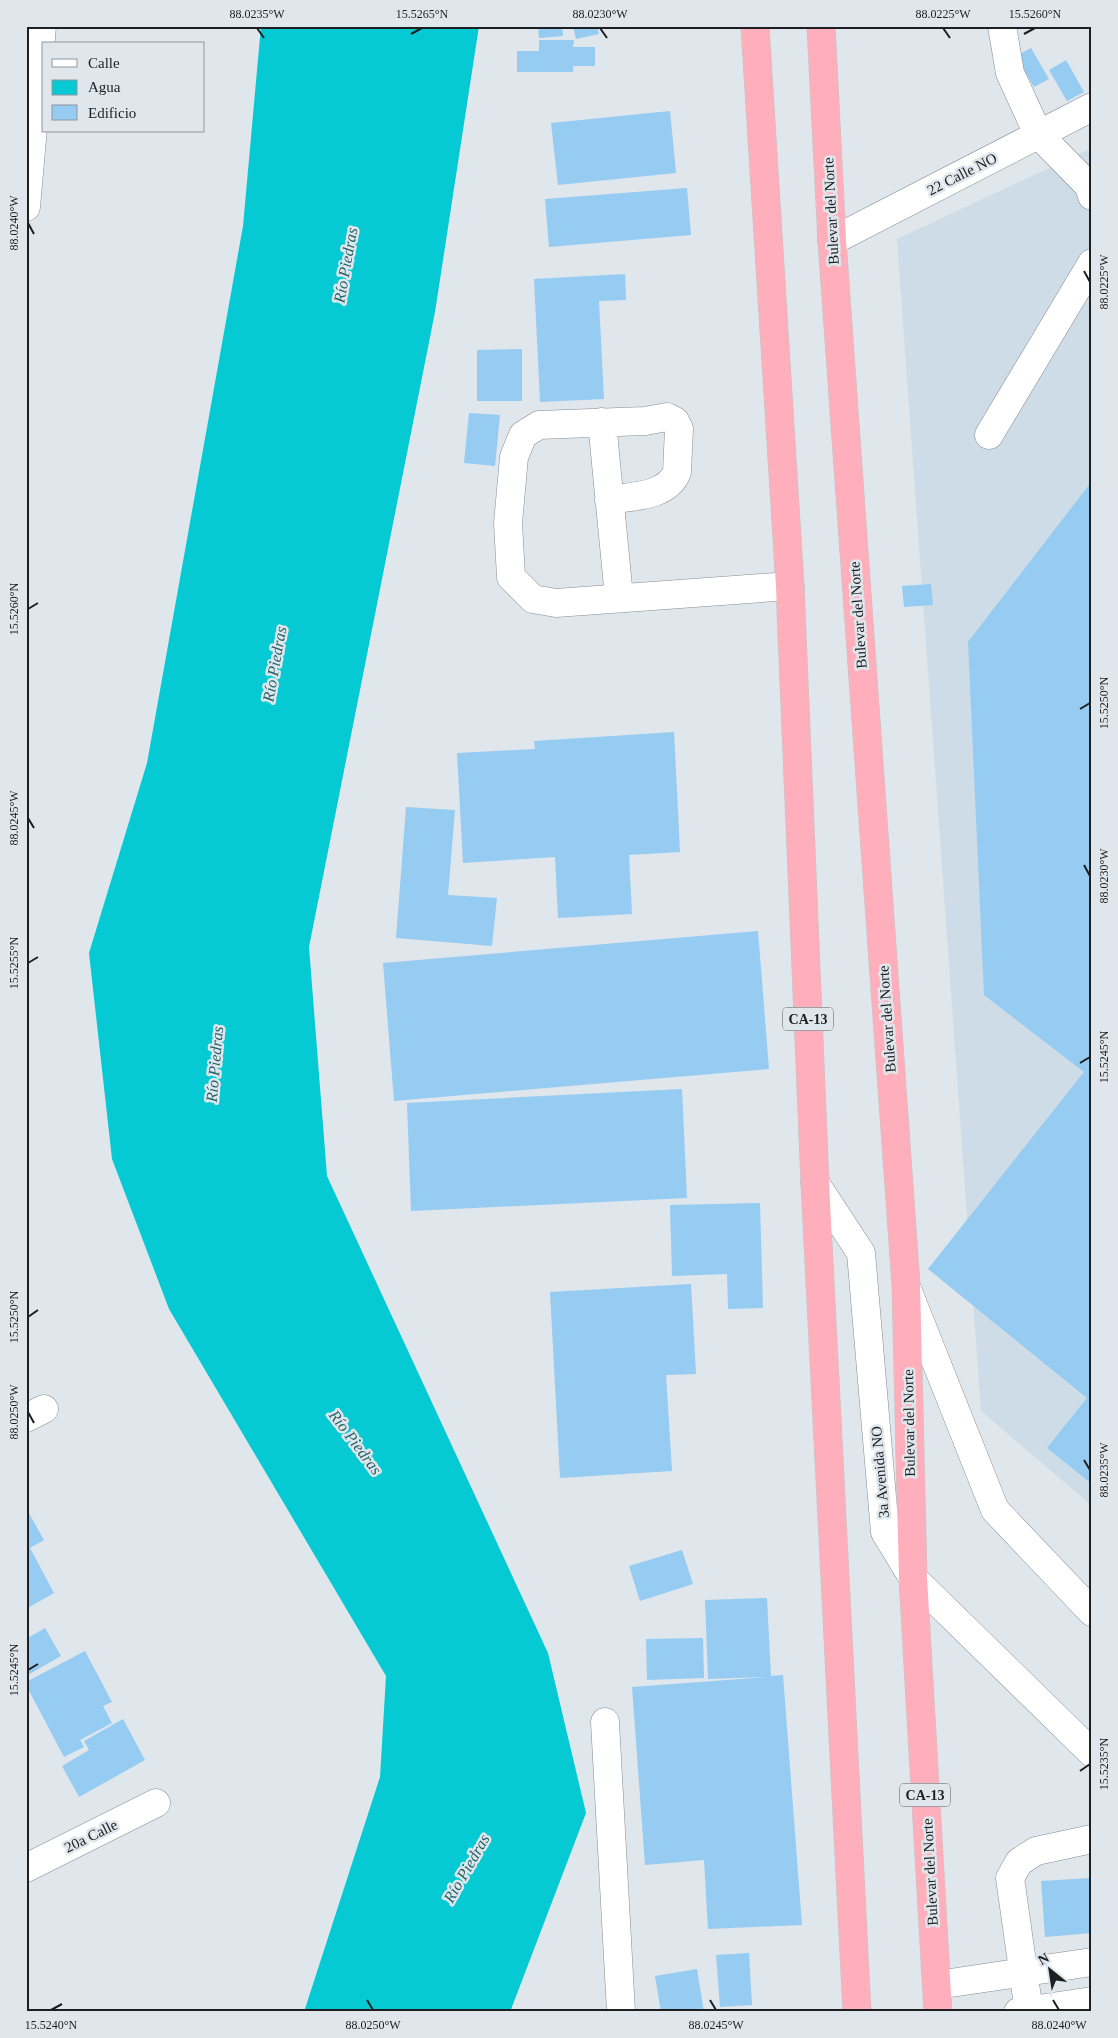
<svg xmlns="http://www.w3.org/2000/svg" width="1118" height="2038" font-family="'Times New Roman',serif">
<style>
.built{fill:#cedce7}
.water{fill:#05cad4}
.building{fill:#96cbf2}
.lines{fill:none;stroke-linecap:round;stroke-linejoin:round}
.minor-casing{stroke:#868d92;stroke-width:29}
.highway-casing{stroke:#c4c5c5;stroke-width:29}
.minor{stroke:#fff;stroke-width:28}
.highway{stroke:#ffafbb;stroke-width:28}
.ticks{fill:none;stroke:#1d1f21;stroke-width:2}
.labels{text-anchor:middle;stroke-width:5;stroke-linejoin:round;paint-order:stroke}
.shield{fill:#dfe6ec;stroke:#575b5e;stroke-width:1}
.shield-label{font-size:14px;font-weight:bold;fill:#1d1f21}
.street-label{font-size:15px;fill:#1d1f21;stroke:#dfe6ec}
.water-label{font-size:16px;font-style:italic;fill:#216165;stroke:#dfe6ec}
.neatline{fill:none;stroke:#1d1f21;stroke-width:2}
.ticks-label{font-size:12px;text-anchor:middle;fill:#1d1f21}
</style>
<rect width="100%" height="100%" fill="#dfe6ec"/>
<path class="built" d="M1092 148V1506L981 1411 897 239Z"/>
<path class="water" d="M261 26H479L435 312 309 947 327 1176 548 1653 586 1813 510 2012H304L380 1777 386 1676 169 1309 112 1159 89 953 147 763 243 226Z"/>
<path class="building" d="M538 26H562L563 36 539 38Z
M573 26H597L599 34 576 39Z
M539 40H574L573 47H595V66H573V72H517V51H539Z
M1031 48 1049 79 1034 87 1016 56Z
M1066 60 1084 92 1067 101 1049 70Z
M670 111 676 173 558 185 551 123Z
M687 188 691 235 549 247 545 199Z
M625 274 626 300 599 301 604 399 540 402 534 279Z
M522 349V401H477V350Z
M469 413 500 415 495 466 464 463Z
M1092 481V1484L1047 1448 1087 1398 928 1269 1084 1072 984 995 968 642Z
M931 584 933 605 904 607 902 586Z
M674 732 680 852 629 855 632 914 558 918 555 857 463 863 457 753 535 749 534 741Z
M406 807 455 810 448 895 497 898 492 946 396 938Z
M758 931 769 1069 394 1101 383 963Z
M682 1089 687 1198 411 1211 407 1103Z
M760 1203 763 1308 728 1309 727 1274 672 1276 670 1205Z
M691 1284 696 1374 666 1375 672 1471 560 1478 550 1292Z
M26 1508 44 1540 30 1548 54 1593 26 1609Z
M682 1550 693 1584 640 1601 629 1566Z
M767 1598 771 1676 783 1675 802 1925 708 1929 704 1860 645 1865 632 1687 766 1677 708 1679 705 1600Z
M45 1628 61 1656 26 1676V1639Z
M703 1638 704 1678 647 1680 646 1639Z
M85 1651 112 1702 103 1706 112 1723 80 1740 84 1747 64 1757 26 1685V1682Z
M123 1719 145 1760 79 1797 62 1766 89 1750 84 1741Z
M1092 1878V1933L1045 1937 1041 1881Z
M749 1953 752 2005 720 2007 716 1955Z
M697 1969 704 2012H661L655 1976Z"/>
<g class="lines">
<defs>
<path id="minor" d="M1002 26 1010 73 1038 134 1089 186 1092 196
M26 207 42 26
M832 241 1092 107
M602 422 619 597
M989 435 1092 263
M609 500C632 496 667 497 677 472L679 429 675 421 667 417 645 421 539 425 523 435 514 457 508 523 511 577 533 599 556 603 790 586
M815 1183 861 1253 885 1532 913 1578 1092 1753
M907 1289 995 1510 1092 1612
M26 1418 44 1409
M605 1722 621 2012
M26 1868 156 1803
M937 1985 1092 1962
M1018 2012 1092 2001
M1029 2012 1010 1878 1019 1862 1036 1851 1092 1839"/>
<path id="highway" d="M755 26 790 586 815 1183 857 2012
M821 26 832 241 906 1285 913 1578 938 2012"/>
</defs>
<use href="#minor" class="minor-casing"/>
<use href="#highway" class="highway-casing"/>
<use href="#minor" class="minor"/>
<use href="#highway" class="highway"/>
</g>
<path class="ticks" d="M257 28 264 38M600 28 607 38M943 28 950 38M411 34 422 28M1024 34 1035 28M28 223 34 234M1084 271 1090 282M28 609 38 603M1080 709 1090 703M28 818 34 828M1084 865 1090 876M28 963 38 957M1080 1063 1090 1057M28 1317 38 1310M28 1412 34 1423M1084 1460 1090 1470M28 1670 38 1664M1080 1771 1090 1764M367 2000 373 2010M710 2000 716 2010M1053 2000 1059 2010M51 2010 62 2004"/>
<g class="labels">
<g class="shield">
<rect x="783" y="1007.5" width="50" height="23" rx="4"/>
<rect x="900" y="1783.5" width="50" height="23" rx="4"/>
</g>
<g class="shield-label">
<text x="808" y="1024">CA-13</text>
<text x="925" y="1800">CA-13</text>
</g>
<g class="street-label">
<text transform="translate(962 174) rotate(-27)" y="5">22 Calle NO</text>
<text transform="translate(831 211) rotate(-93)" y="5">Bulevar del Norte</text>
<text transform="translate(858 615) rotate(-94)" y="5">Bulevar del Norte</text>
<text transform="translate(887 1019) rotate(-94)" y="5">Bulevar del Norte</text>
<text transform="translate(909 1423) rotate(-91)" y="5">Bulevar del Norte</text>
<text transform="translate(880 1472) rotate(-95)" y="5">3a Avenida NO</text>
<text transform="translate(91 1836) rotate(-26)" y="5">20a Calle</text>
<text transform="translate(930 1872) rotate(-93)" y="5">Bulevar del Norte</text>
</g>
<g class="water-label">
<text transform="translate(345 265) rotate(-80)" y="6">Río Piedras</text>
<text transform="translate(274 664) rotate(-80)" y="6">Río Piedras</text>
<text transform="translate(214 1064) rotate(-85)" y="6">Río Piedras</text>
<text transform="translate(356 1442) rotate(53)" y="6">Río Piedras</text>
<text transform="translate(466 1868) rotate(-60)" y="6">Río Piedras</text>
</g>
</g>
<rect width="1118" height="2038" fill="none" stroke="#dfe6ec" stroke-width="55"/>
<rect x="42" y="42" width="162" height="90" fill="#dfe6ec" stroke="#91969b"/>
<rect x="52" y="59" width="25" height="8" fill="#ffffff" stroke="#91969b"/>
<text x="88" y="68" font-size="15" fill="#1d1f21">Calle</text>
<rect x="52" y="80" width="25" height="15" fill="#05cad4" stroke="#91969b"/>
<text x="88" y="92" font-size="15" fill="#1d1f21">Agua</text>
<rect x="52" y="105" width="25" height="15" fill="#96cbf2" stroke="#91969b"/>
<text x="88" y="118" font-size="15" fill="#1d1f21">Edificio</text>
<g transform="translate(1050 1970) rotate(330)" stroke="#dfe6ec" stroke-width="4" paint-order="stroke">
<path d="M0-4L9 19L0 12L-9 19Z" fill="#1d1f21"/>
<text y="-8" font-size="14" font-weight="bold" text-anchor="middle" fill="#1d1f21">N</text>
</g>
<rect x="28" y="28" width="1062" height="1982" class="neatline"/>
<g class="ticks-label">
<text x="257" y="18">88.0235°W</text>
<text x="422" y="18">15.5265°N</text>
<text x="600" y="18">88.0230°W</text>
<text x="943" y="18">88.0225°W</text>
<text x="1035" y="18">15.5260°N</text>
<text transform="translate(14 223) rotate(-90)" y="4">88.0240°W</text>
<text transform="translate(1104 282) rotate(-90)" y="4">88.0225°W</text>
<text transform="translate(14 609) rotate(-90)" y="4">15.5260°N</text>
<text transform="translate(1104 703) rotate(-90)" y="4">15.5250°N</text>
<text transform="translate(14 818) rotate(-90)" y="4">88.0245°W</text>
<text transform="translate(1104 876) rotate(-90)" y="4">88.0230°W</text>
<text transform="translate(14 963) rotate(-90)" y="4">15.5255°N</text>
<text transform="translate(1104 1057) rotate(-90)" y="4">15.5245°N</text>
<text transform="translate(14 1317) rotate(-90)" y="4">15.5250°N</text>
<text transform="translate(14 1412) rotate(-90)" y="4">88.0250°W</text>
<text transform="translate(1104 1470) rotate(-90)" y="4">88.0235°W</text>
<text transform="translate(14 1670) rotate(-90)" y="4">15.5245°N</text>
<text transform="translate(1104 1764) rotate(-90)" y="4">15.5235°N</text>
<text x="51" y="2029">15.5240°N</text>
<text x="373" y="2029">88.0250°W</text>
<text x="716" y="2029">88.0245°W</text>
<text x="1059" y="2029">88.0240°W</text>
</g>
</svg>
